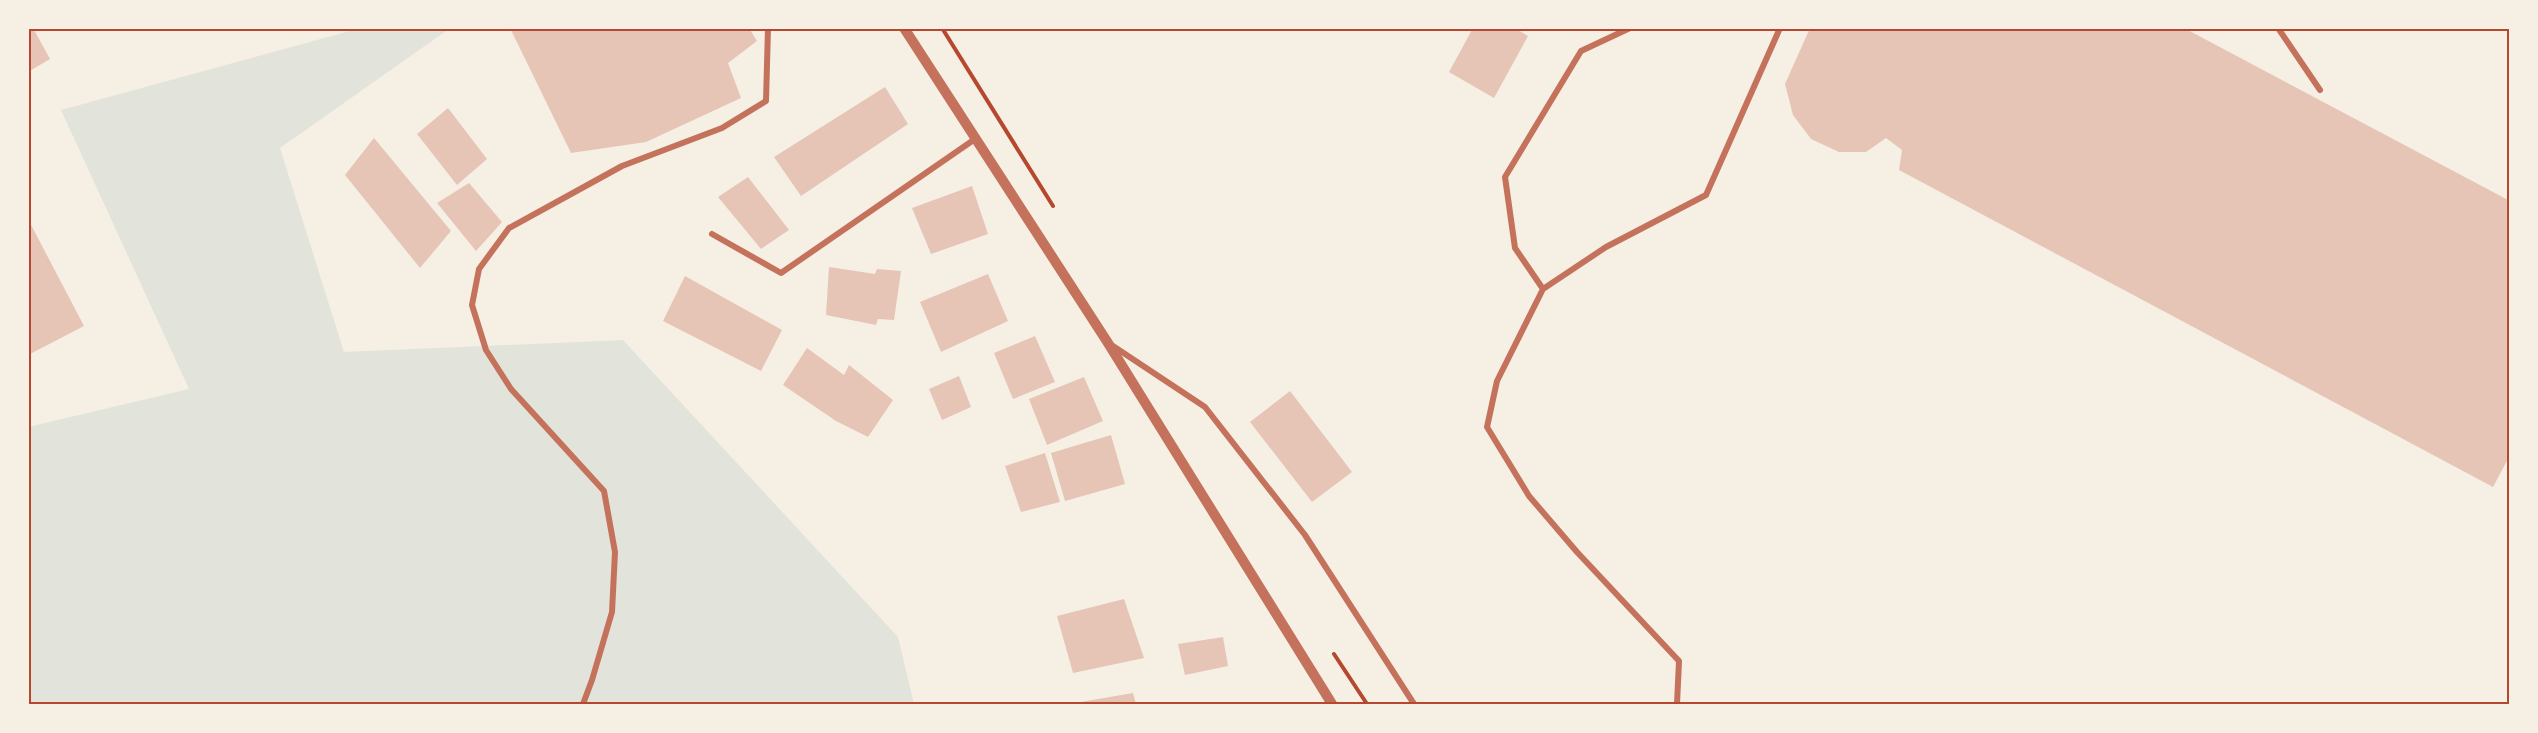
<svg xmlns="http://www.w3.org/2000/svg" width="2538" height="733" font-family="'PT Serif',serif">
<style>
.green{fill:#e2e4dc}
.building{fill:#e6c5b7}
.lines{fill:none;stroke-linecap:round;stroke-linejoin:round}
.path{stroke:#b5482f;stroke-width:4}
.minor{stroke:#c5725c;stroke-width:6}
.tertiary{stroke:#c5725c;stroke-width:10}
.neatline{fill:none;stroke:#b5482f;stroke-width:2}
</style>
<rect width="100%" height="100%" fill="#f6efe4"/>
<path class="green" d="M357 29H449L280 148 344 352 623 340 898 637 914 704H29L28 427 189 389 61 110Z"/>
<path class="building" d="M28 28H33L50 59 28 72Z
M510 28H749L757 41 728 63 741 98 646 142 571 153Z
M1473 28H1514L1528 36 1494 98 1449 72Z
M1810 28H2184L2510 201V455L2493 487 1899 170 1902 150 1886 138 1866 152H1839L1811 139 1793 115 1785 84Z
M885 87 908 124 801 196 774 157Z
M448 108 487 159 457 185 417 134Z
M374 138 451 231 420 268 345 175Z
M748 177 789 230 761 249 718 197Z
M469 183 502 222 476 251 437 203Z
M972 186 988 234 931 254 912 208Z
M28 219 84 326 30 354 28 352Z
M829 267 875 274 877 269 901 271 894 320 878 319 876 325 826 315Z
M988 274 1008 321 941 352 920 302Z
M685 276 782 330 761 371 663 321Z
M1035 336 1055 382 1013 399 994 353Z
M807 348 844 375 849 365 893 400 868 437 836 421 783 385Z
M959 376 971 407 942 420 929 389Z
M1084 377 1103 421 1047 445 1029 399Z
M1290 391 1352 472 1312 502 1250 422Z
M1111 435 1125 484 1065 501 1051 453Z
M1045 453 1060 502 1021 512 1005 466Z
M1124 599 1144 658 1073 673 1057 616Z
M1223 637 1228 666 1185 675 1178 644Z
M1133 693 1136 704H1075V703Z"/>
<g class="lines">
<path class="path" d="M942 28 1053 206
M1334 654 1367 704"/>
<path class="minor" d="M2278 28 2320 90
M712 234 781 273 975 139
M1543 289 1515 248 1505 177 1581 51 1630 28
M1113 346 1205 407 1305 535 1414 704
M583 704 592 680 612 612 615 552 604 491 511 389 486 350 472 305 479 269 509 228 622 166 722 128 766 101 768 28
M1677 704 1679 661 1577 552 1529 496 1487 427 1497 381 1543 289 1606 247 1706 195 1780 28"/>
<path class="tertiary" d="M904 28 1108 343 1332 704"/>
</g>
<rect width="2538" height="733" fill="none" stroke="#f6efe4" stroke-width="60"/>
<rect x="30" y="30" width="2478" height="673" class="neatline"/>
</svg>
